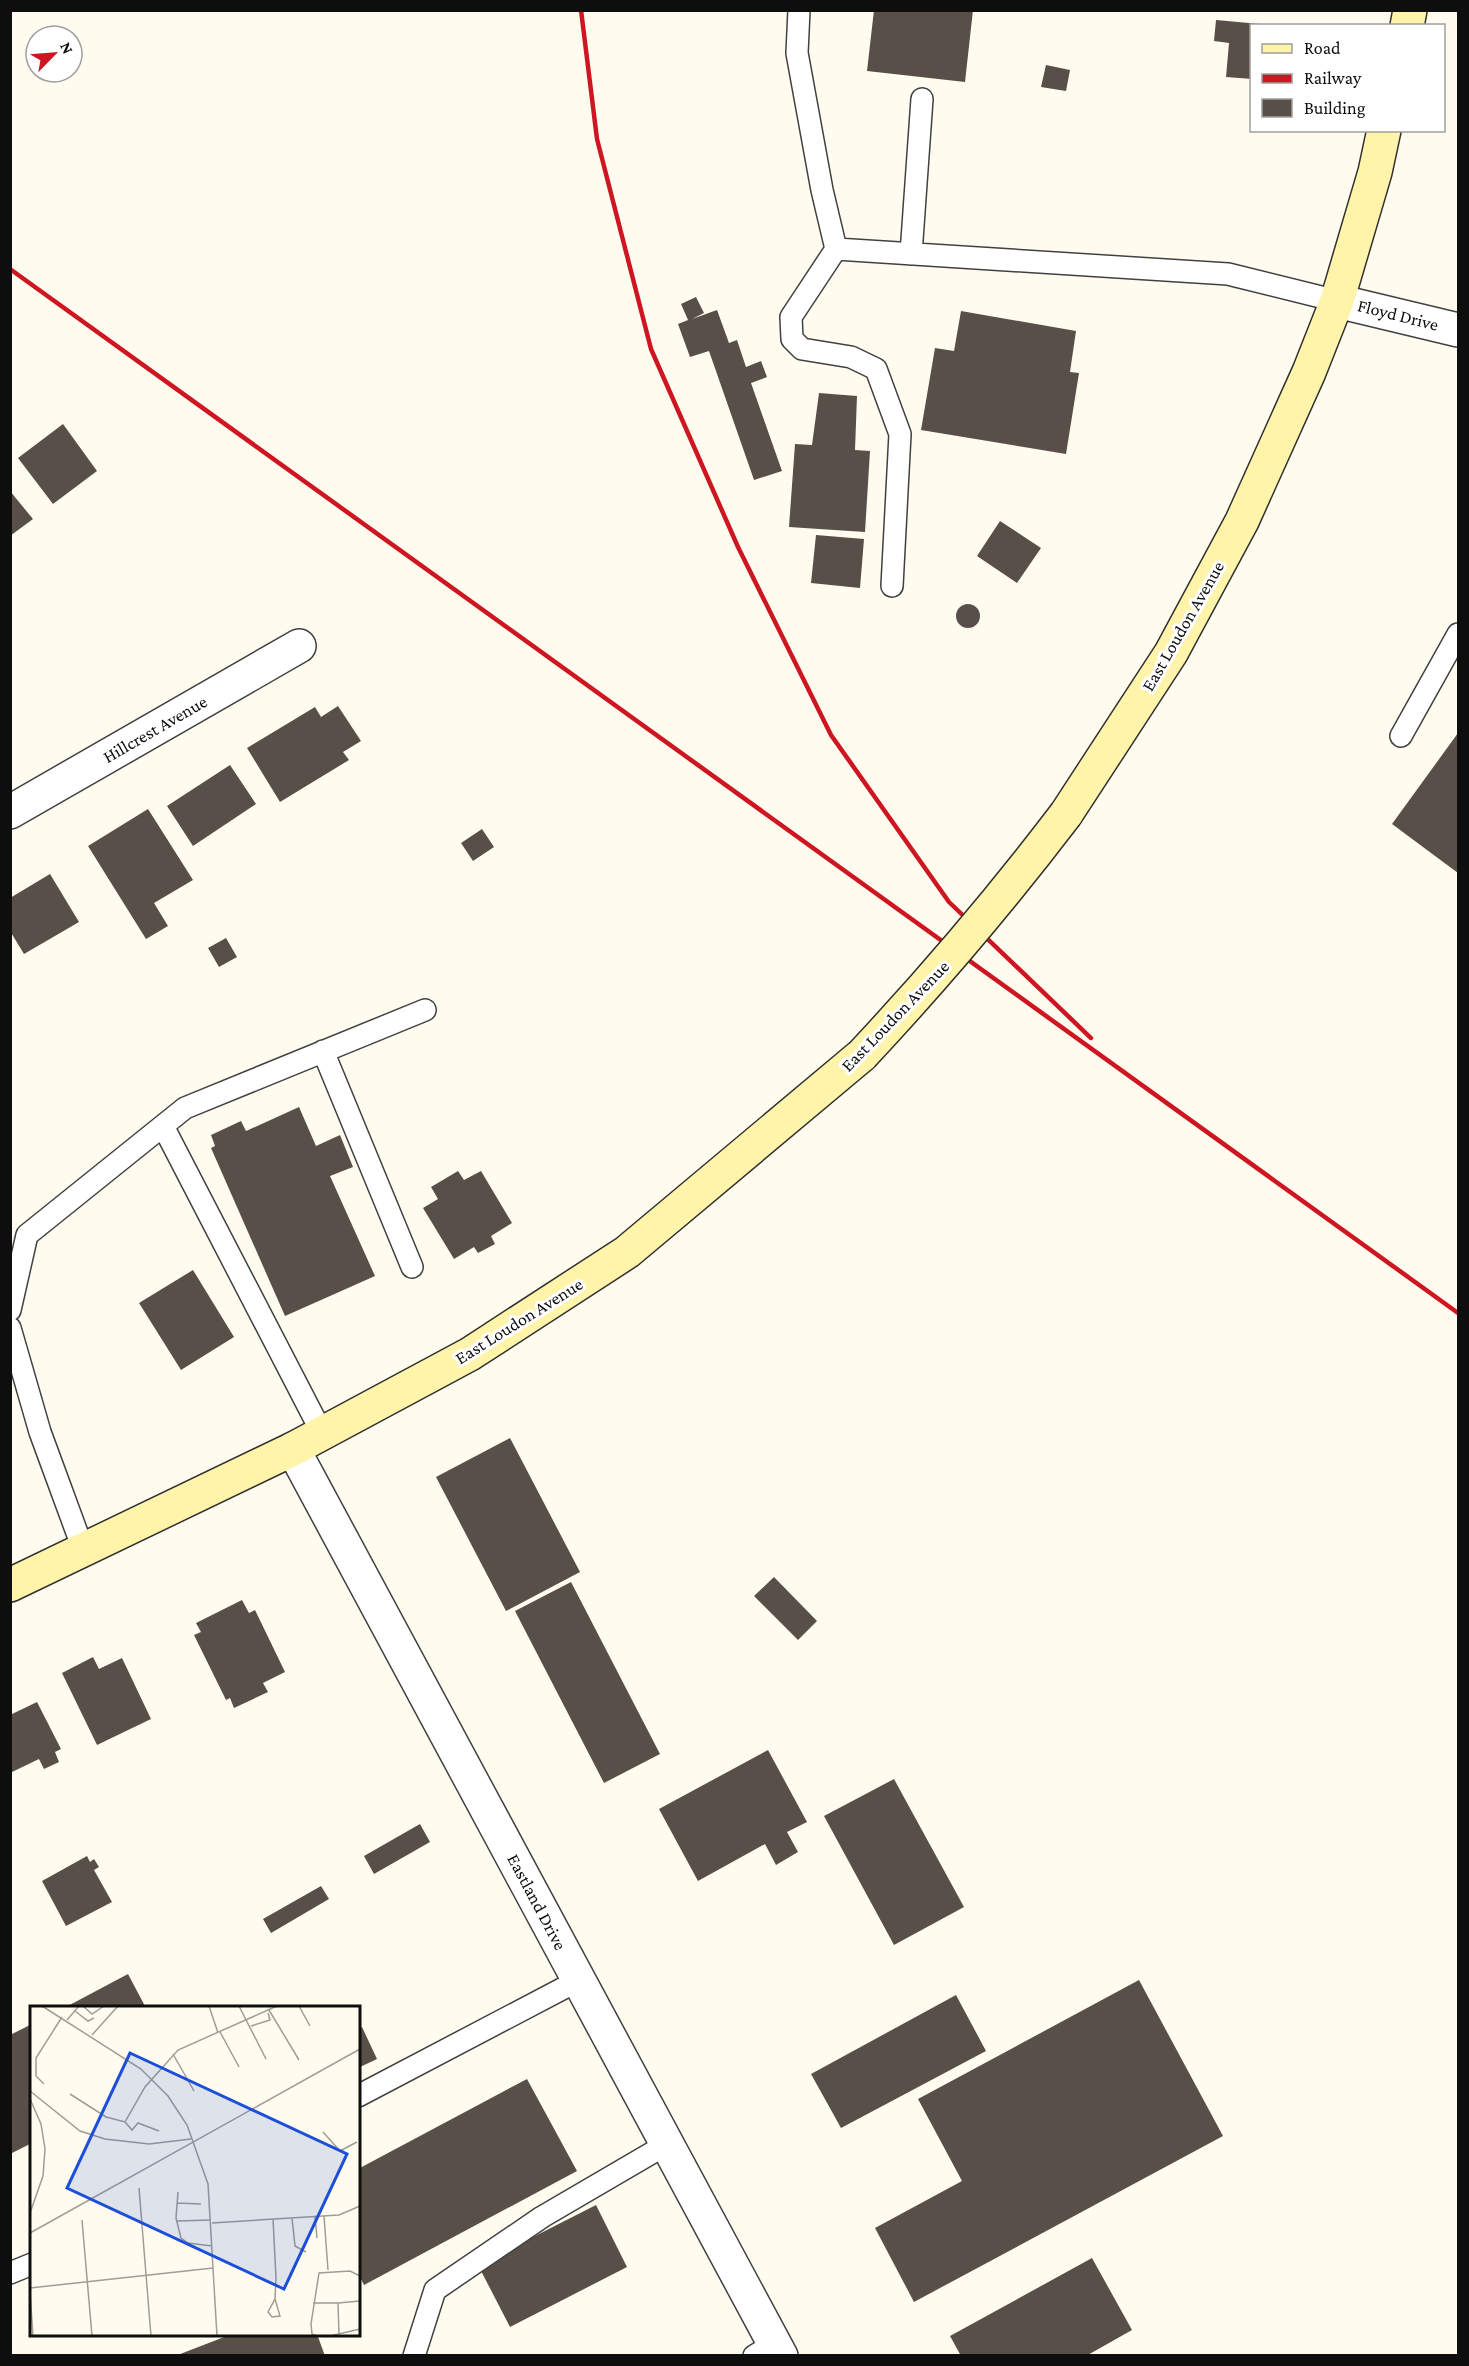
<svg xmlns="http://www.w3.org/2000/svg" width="1469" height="2366" font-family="'Crimson Pro',serif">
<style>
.building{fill:#584f49}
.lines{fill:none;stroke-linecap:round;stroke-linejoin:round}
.service-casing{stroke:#414141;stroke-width:24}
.minor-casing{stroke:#414141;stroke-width:36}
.tertiary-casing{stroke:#414141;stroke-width:36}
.secondary-casing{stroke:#303030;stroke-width:36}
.service{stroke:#fff;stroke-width:21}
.minor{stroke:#fff;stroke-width:33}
.tertiary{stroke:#fff;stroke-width:33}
.secondary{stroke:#fff4aa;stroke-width:33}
.rail{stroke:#ce1622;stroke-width:4.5}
.secondary-bridge-casing{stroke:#303030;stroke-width:36;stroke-linecap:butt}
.secondary-bridge{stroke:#fff4aa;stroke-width:33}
.labels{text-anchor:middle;stroke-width:6;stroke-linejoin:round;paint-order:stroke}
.street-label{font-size:18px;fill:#0e0e0e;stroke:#fff}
.inset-road{fill:none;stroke:#9f9d95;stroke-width:1.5}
.view{fill:#1d4ed8;fill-opacity:0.15;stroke:#1d4ed8;stroke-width:3}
.inset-edge{fill:none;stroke:#0e0e0e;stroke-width:3}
</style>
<rect width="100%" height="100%" fill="#fffcef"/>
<path class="building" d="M874 10H973L965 82 867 71Z
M1216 20 1260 24 1252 26V79L1226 77 1229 43 1214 41Z
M1046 65 1070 70 1066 91 1041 87Z
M696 297 704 313 692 319 717 310 729 343 737 340 746 367 761 361 767 377 751 383 782 471 754 480 709 351 690 357 678 324 688 320 681 304Z
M961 311 1076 331 1070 372 1079 373 1066 454 921 430 935 348 954 351Z
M819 393 857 396 855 450 870 451 865 532 789 527 795 444 812 445Z
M63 424 97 471 53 504 18 458Z
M10 491 33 519 10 536Z
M1000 521 1041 548 1017 583 977 556Z
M816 535 864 539 860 588 811 583Z
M956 616a12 12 0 1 1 24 0a12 12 0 1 1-24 0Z
M338 706 361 741 343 752 349 760 280 802 247 748 315 707 321 717Z
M1458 733V873L1392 824Z
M230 765 256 804 193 846 167 806Z
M148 809 193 880 154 903 168 926 146 939 88 846Z
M482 829 494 847 473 861 461 843Z
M50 874 79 922 24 954 10 931V898Z
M226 938 237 957 219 967 208 948Z
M299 1107 316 1146 340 1135 353 1167 330 1176 375 1276 285 1316 211 1148 215 1146 211 1135 241 1121 246 1131Z
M458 1171 464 1180 481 1171 512 1223 491 1236 495 1244 478 1253 474 1247 454 1259 423 1208 438 1199 431 1187Z
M193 1270 234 1337 181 1370 139 1303Z
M510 1438 580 1572 506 1611 436 1477Z
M774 1577 817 1621 798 1640 754 1596Z
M571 1582 660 1754 604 1783 515 1611Z
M242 1600 249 1613 255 1610 285 1672 263 1683 268 1692 234 1708 230 1698 226 1700 194 1635 201 1632 196 1623Z
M93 1657 99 1669 122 1658 151 1719 97 1745 62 1673Z
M37 1702 61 1749 55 1752 59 1762 44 1769 39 1759 10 1773V1715Z
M768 1750 807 1822 787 1832 798 1852 776 1865 765 1844 698 1881 659 1809Z
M894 1779 964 1907 894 1945 824 1816Z
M420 1824 430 1842 374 1874 364 1856Z
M87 1856 90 1862 94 1859 99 1867 94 1870 112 1902 66 1926 42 1881Z
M321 1886 329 1899 271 1933 263 1919Z
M128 1974 146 2008H64Z
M1139 1980 1223 2136 914 2302 875 2228 962 2181 918 2099Z
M956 1995 986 2051 841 2128 811 2074Z
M32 2024V2143L10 2154V2035Z
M362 2027 377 2059 358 2068V2029Z
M527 2079 577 2171 364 2285 358 2273V2169Z
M596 2205 627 2267 510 2327 478 2265Z
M1092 2258 1132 2330 1086 2356H961L950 2336Z
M232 2334H317L325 2356H175Z"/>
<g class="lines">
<defs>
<path id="service" d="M799 10 797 53 822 190 836 249 1228 274 1337 301
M836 249 791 317 792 339 802 349 851 357 876 369 900 434 892 586
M911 254 922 99
M1401 736 1458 634
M323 1051 412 1267
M163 1126 322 1433
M10 1310 27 1235 185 1108 425 1010
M10 1328 40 1432 83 1549
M358 2096 579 1980
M10 2273 32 2264
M414 2356 435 2290 542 2217 667 2144
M754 2356 775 2343"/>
<path id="minor" d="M1337 301 1458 330
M10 812 299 646"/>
<path id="tertiary" d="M293 1449 781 2356"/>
<path id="secondary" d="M1407 26 1410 10
M1066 814 1171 653 1242 521 1309 372 1337 301 1375 172 1384 130
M10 1585 293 1449 470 1354 627 1252 862 1055"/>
</defs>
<use href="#service" class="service-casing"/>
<use href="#minor" class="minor-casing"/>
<use href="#tertiary" class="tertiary-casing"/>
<use href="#secondary" class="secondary-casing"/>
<use href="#service" class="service"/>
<use href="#minor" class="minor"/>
<use href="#tertiary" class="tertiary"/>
<use href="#secondary" class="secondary"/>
<path class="rail" d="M581 10 597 139 651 349 738 547 831 735 949 902 1091 1038
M10 269 1458 1313"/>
<defs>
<path id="secondary-bridge" d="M862 1055C935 977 1002 898 1066 814"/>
</defs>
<use href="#secondary-bridge" class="secondary-bridge-casing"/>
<use href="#secondary-bridge" class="secondary-bridge"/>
</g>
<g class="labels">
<g class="street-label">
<text transform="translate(1398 315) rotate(14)" y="6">Floyd Drive</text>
<text transform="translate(1183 626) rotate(-60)" y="6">East Loudon Avenue</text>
<text transform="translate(155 729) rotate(-30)" y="6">Hillcrest Avenue</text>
<text transform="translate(895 1016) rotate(-46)" y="6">East Loudon Avenue</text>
<text transform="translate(519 1321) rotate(-32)" y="6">East Loudon Avenue</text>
<text transform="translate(537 1902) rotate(62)" y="6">Eastland Drive</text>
</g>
</g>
<g transform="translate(30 2006)">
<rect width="330" height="330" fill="#fffcef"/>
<path class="inset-road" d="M12 0 111 63 138 90 157 119 178 178 187 330M53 0 62 8 74 0M179 0 188 27M209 0 236 53M269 0 280 20M239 4 269 54M45 5 58 15 64 12M37 14 49 0M221 20 240 14 238 7M190 26 209 61M62 29 88 0M143 48 164 85M14 78 6 70V52L32 11M0 85 50 125 75 133 119 138 161 133M40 88 76 111 95 116 115 81 148 44 247 0M0 93 11 118 15 143 13 170 0 207M95 116 102 124 108 117 129 125M293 126 310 145 327 136M109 182 121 330M148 186 146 212 151 232 158 237 182 240M147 197 171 198M294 210 298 264M285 211 287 232M262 212 265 240 276 246M243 213 246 272 245 293 238 306 242 311 250 310 245 293M52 214 62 330M147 215 181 214M182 217 309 209 330 200M0 227 330 43M0 282 183 262M0 287 3 330M283 297H308L309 330M308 297 330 295M287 330 282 328 281 318 289 267 320 265 330 270M300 330 330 323"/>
<path class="view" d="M100 47 317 148 254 283 37 182Z"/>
<rect width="330" height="330" class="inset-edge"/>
</g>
<rect width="1469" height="2366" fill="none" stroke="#0e0e0e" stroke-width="24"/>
<rect x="1250" y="24" width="195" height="108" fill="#ffffff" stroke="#9f9f9f" stroke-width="1.5"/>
<rect x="1262" y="44" width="30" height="9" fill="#fff4aa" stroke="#9f9f9f" stroke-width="1.5"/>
<text x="1304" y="54" font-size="18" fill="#0e0e0e">Road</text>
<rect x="1262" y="74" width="30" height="9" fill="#ce1622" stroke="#9f9f9f" stroke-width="1.5"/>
<text x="1304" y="84" font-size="18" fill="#0e0e0e">Railway</text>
<rect x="1262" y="99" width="30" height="18" fill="#584f49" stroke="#9f9f9f" stroke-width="1.5"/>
<text x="1304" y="114" font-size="18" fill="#0e0e0e">Building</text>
<g transform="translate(54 54) rotate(65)"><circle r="28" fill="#ffffff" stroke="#9f9f9f" stroke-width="1.5"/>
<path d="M0-4.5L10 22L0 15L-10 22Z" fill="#ce1622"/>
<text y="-9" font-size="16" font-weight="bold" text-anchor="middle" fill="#0e0e0e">N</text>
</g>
</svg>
